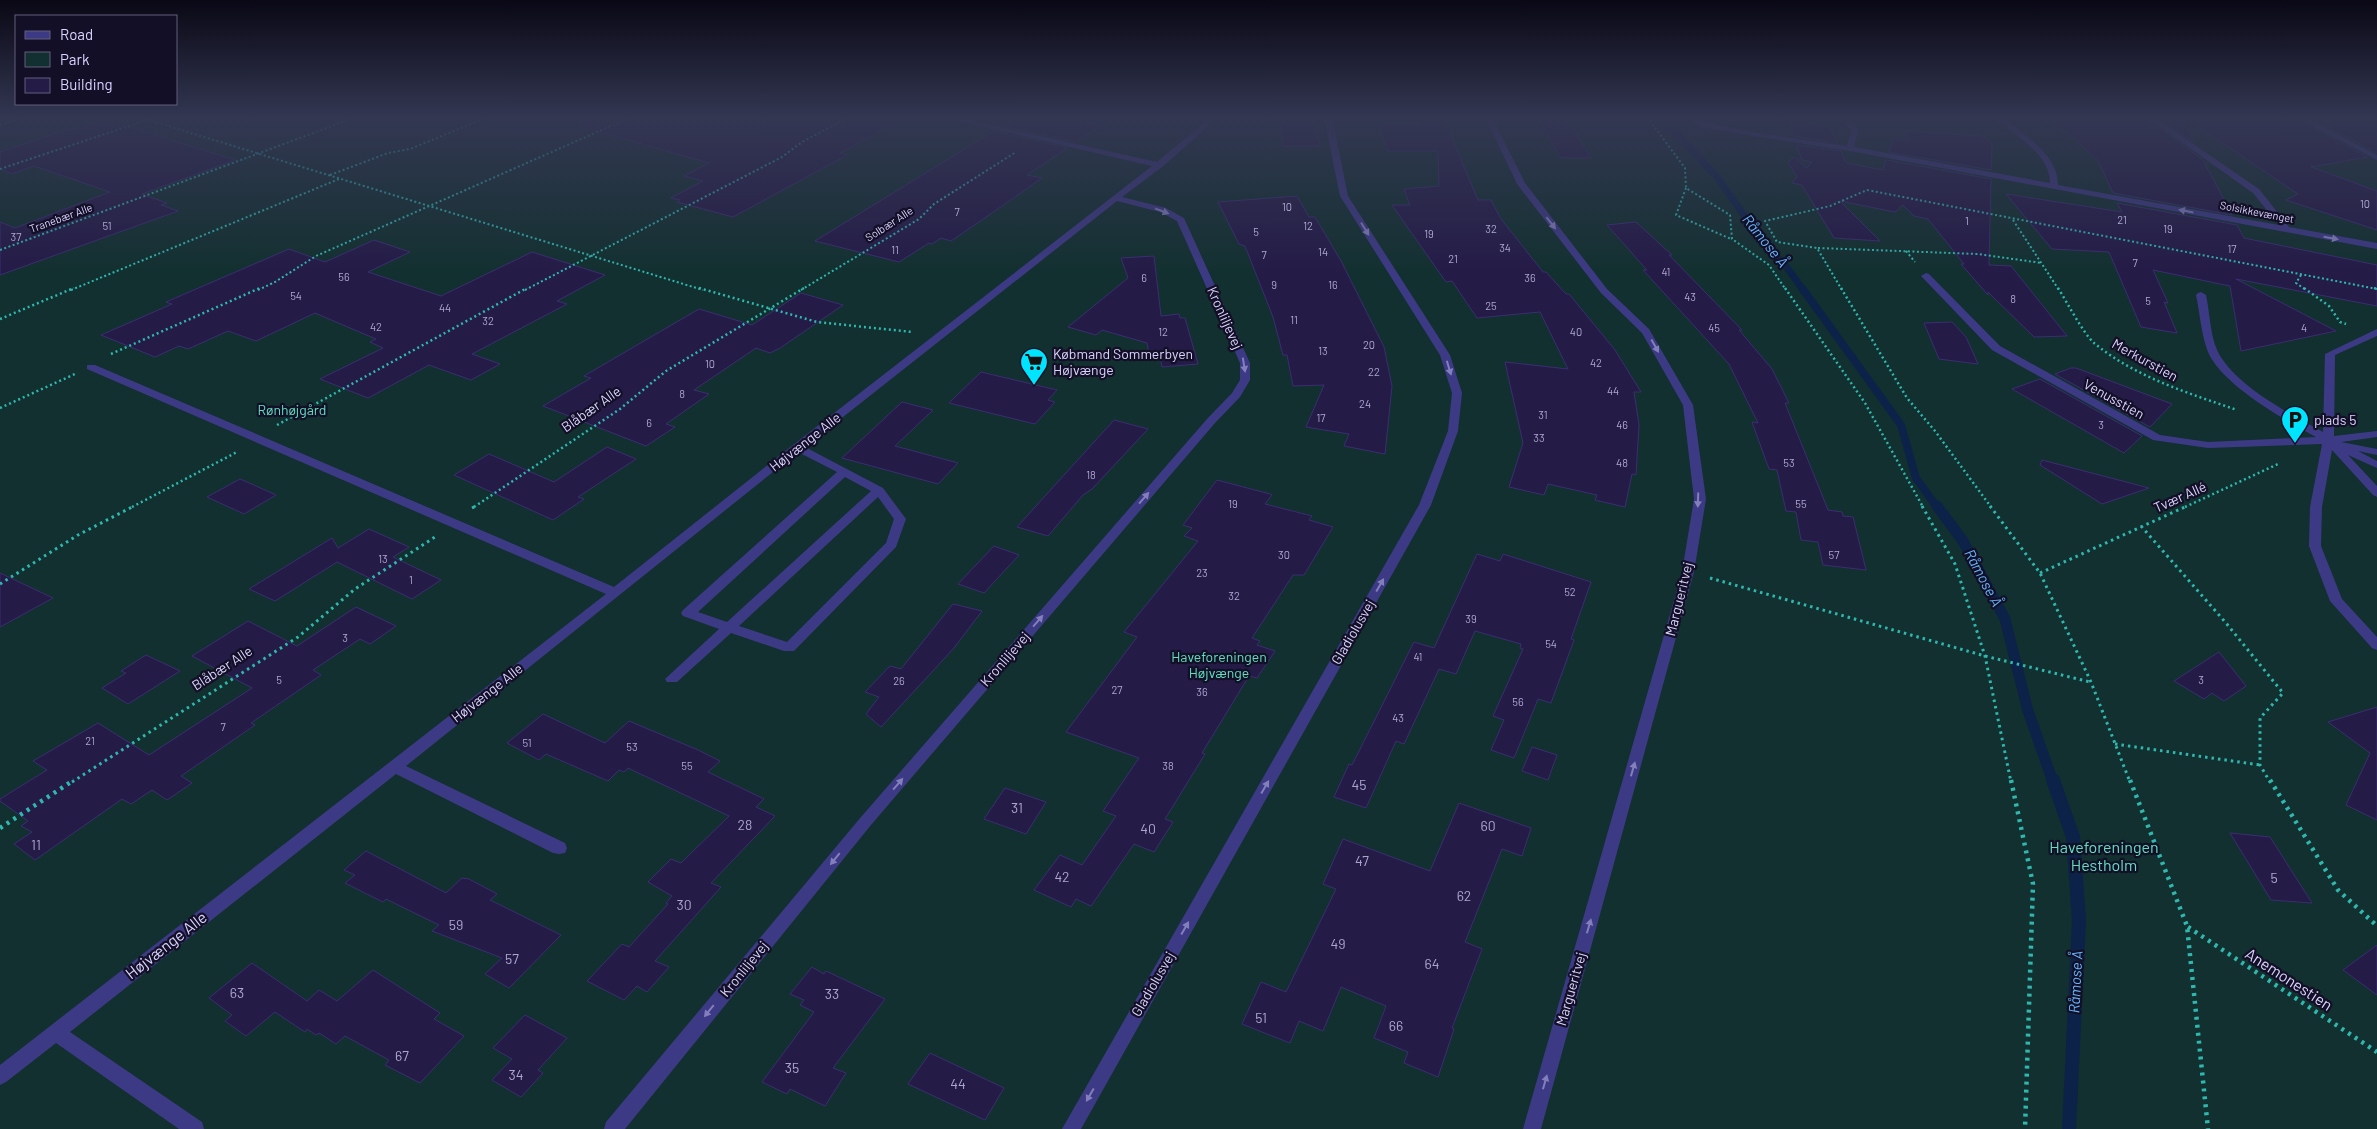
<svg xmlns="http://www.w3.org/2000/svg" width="2377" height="1129" font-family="Barlow,sans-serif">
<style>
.green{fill:#12302f}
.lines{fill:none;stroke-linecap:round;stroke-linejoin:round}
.stream-far3{stroke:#0c2248;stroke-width:7}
.stream-far2{stroke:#0c2248;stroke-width:8}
.stream-far1{stroke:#0c2248;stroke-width:11}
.stream{stroke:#0c2248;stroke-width:14}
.building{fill:#241b47;stroke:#3b2d73}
.path-far3{stroke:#2fb8b0;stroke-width:2;stroke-dasharray:2 2.5;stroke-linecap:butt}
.path-far2{stroke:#2fb8b0;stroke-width:2.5;stroke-dasharray:2 3;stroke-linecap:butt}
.path-far1{stroke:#2fb8b0;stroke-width:3;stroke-dasharray:2.5 4;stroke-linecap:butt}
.path{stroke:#2fb8b0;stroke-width:4.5;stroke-dasharray:3 5;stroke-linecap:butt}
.minor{fill:#3d3a85;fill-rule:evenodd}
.oneway{fill:#837fbc}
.labels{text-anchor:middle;stroke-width:4.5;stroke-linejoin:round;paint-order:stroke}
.number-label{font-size:11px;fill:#aca6d1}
.far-street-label{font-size:11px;fill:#d9d4ff;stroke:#130f26}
.street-label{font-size:14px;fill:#d9d4ff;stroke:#130f26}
.poi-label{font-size:14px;fill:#d9d4ff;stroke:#130f26;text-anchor:start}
.park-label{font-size:14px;fill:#5fe0c0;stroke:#130f26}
.near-number-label{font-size:14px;fill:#aca6d1}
.water-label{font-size:15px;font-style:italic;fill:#62b6ff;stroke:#130f26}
.near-park-label{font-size:16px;fill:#5fe0c0;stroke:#130f26}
.near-street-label{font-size:16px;fill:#d9d4ff;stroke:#130f26}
</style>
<rect width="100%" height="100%" fill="#130f26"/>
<path class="green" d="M0 117H2377V1129H0Z"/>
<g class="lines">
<path class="stream-far3" d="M1661 117 1717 177 1765 245 1786 266 1803 290"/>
<path class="stream-far2" d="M1802 288 1901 425 1916 478 1937 507"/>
<path class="stream-far1" d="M1937 506 1963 541 2005 619 2028 711 2053 782"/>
<path class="stream" d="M2053 780 2073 837 2079 921 2069 1129"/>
</g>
<path class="building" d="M580 117H906L840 153 847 155 733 217 677 202 680 200 671 198 703 181 684 176 709 163 579 126Z
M1016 117H1058L1100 126 1076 142 1003 126Z
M1280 117H1311L1320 146H1283Z
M1437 117H1443L1478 200H1491L1501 219 1543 272H1546L1566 294H1569L1615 350 1641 392H1634L1639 425 1636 475 1632 474 1625 507 1595 500 1597 495 1548 484 1544 495 1509 487 1523 443 1505 362 1568 369 1540 312 1477 318 1452 281 1446 282 1392 205H1410L1404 189 1439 186 1438 151H1388L1378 124H1419L1418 119H1437Z
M2046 117H2144L2203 160 2232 215 2113 193 2098 161 2075 139Z
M2158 117H2181L2194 142Z
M2184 117H2294L2367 157 2311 167 2377 191V230L2286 200 2298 194Z
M2310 117H2367L2377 122V153Z
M1538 119H1566L1591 158H1561Z
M107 120 235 160 142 194 167 203 161 205 178 211 0 275V222L15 228 110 192 34 166 12 174 0 169V152L54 134Z
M1790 122 1830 126 1837 143 1794 136Z
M994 131 1067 148 1027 175 1042 178 989 215 951 241 941 238 932 244 929 243 899 262 815 241Z
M1904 131 1983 136 1992 144 1991 170 1889 152 1893 139 1909 140Z
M1797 145 1841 151 1846 163 1883 170 1886 160 1991 179 1989 265 2011 266 2067 336 2034 337 1988 292V295L1961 264H1964L1928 219 1914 216 1903 205 1895 212 1840 201 1880 241 1834 238 1802 185 1792 183 1797 177 1788 162 1795 157 1807 168 1812 162 1802 160Z
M2006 194 2122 212 2117 203 2237 225 2244 238 2377 265V306L2236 279 2336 331 2241 351 2230 286 2153 270 2168 303 2164 302 2177 333 2141 327 2109 252 2052 249Z
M1297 196 1309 217H1315L1341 261 1384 347 1392 386 1385 454 1344 446 1349 434 1306 427 1324 385 1293 386 1287 355H1283L1273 317 1245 246 1239 244 1218 202Z
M1636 222 1672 255H1669L1742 330H1739L1772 369 1789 403H1785L1828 510 1842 512 1843 516 1853 517 1866 570 1823 565 1818 542 1801 540 1796 512 1786 511 1777 470 1769 469 1752 422 1758 423 1729 364 1643 270H1647L1607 225Z
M374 240 410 252 368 272 441 296 532 252 605 275 557 301 567 304 472 354 500 364 471 380 429 365 368 398 320 379 383 348 370 342 376 339 315 313 256 341 228 331 188 349 179 346 155 357 101 335 172 304 166 302 289 249 325 262Z
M1154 256 1161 316 1179 314 1180 318H1185L1198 364 1162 367 1160 357 1154 358 1152 352 1149 353 1147 343 1102 330 1096 335 1068 327 1128 278 1121 258Z
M801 293 843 305 780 348 770 353 756 348 694 390 709 394 666 424 675 427 646 446 543 406 591 378 584 376 699 309 752 325Z
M1952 322 1966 337 1978 364 1939 359 1924 323Z
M2071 368H2076L2172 404 2150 427 2055 374Z
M981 372 1057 390 1048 400 1055 402 1035 424 949 403Z
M2040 379 2142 436 2124 453 2012 389Z
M902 402 933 410 895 446 958 463 938 484 842 458Z
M1114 420 1148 429 1092 489 1083 495 1048 536 1017 527Z
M607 447 636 459 578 497 584 499 553 520 454 475 489 454 554 482Z
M2042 460 2149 488 2102 504 2040 465Z
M240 479 247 482 276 495 244 514 207 497Z
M1217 480 1270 494 1272 495 1265 504 1312 516 1309 520 1333 527 1304 575H1293L1252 638 1260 641 1257 645 1275 651 1257 678 1249 676 1202 753 1205 754 1165 819 1173 822 1154 852 1134 844 1091 906 1076 899 1071 907 1034 890 1060 855 1082 865 1116 816 1103 811 1139 758 1066 732 1137 637 1124 632 1198 541 1184 536 1192 528 1183 525Z
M369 529 409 547 393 557 441 580 412 599 337 562 275 601 249 589 332 538 338 548Z
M994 546 1019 555 984 593 958 584Z
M1477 554 1500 561 1503 554 1591 582 1571 639 1574 640 1551 703 1538 699 1514 758 1491 750 1504 720 1493 716 1523 649 1520 648 1521 644 1475 631 1456 674 1439 669 1404 744 1396 741 1366 808 1334 797 1349 764 1352 765 1414 642 1434 648Z
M0 573 53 598 0 627Z
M953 604 982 611 954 648 881 727 866 714 879 697 865 692 890 666 901 669Z
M356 607 396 626 370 644 360 639 313 670 321 675 251 723 255 725 181 776 192 783 167 800 152 790 131 804 122 799 35 860 14 844 32 832 21 826 28 821 0 801V799L47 770 33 761 98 723 149 755 252 688 192 656 248 621 297 646Z
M2219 652 2246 686 2224 701 2212 693 2204 699 2174 681Z
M146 655 180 671 128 704 102 688 126 673 121 671Z
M2377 707V820L2346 805 2370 753 2328 722Z
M543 714 605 743 629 721 698 750 720 761 708 772 764 799 756 807 775 816 711 883 721 887 655 961 669 967 647 992 637 986 624 1000 587 981 622 944 629 947 668 904 666 903 672 896 648 882 671 859 681 863 729 816 628 768 624 772 619 770 608 781 546 754 539 760 507 743Z
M1532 747 1557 755 1548 780 1522 771Z
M1005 788 1046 802 1026 834 984 819Z
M1459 803 1531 828 1522 856 1502 849 1465 942 1482 949 1452 1028 1454 1029 1438 1077 1404 1063 1408 1052 1374 1038 1386 1006 1341 987 1323 1031 1299 1021 1290 1043 1242 1024 1261 982 1286 992 1336 889 1323 884 1343 839 1430 871Z
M2230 833 2270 837 2312 903 2271 900Z
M366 851 446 893 462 878 469 879 497 894 490 900 561 935 509 988 485 974 502 958 432 931 439 925 386 899 383 902 345 883 355 875 344 870Z
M2377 945V995L2343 970Z
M252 963 307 1001 319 990 337 1001 373 970 440 1013 434 1019 464 1036 420 1083 385 1065 389 1060 345 1036 336 1044 319 1033 316 1035 307 1029 305 1032 275 1012 246 1036 225 1021 232 1015 209 998Z
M812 967 824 974 826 971 885 999 833 1068 846 1073 825 1106 790 1089 787 1094 762 1082 814 1012 800 1005 804 1000 790 994Z
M525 1015 567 1038 538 1070 543 1073 521 1097 492 1080 512 1059 493 1048Z
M930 1053 1004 1088 985 1120 908 1084Z"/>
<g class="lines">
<path class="path-far3" d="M139 117 703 290
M1647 117 1685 168 1686 188 1730 215 1732 239 1769 265 1786 290
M0 125 24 117
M0 169 147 120
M330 175 388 153 410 149 488 117
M1686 188 1676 215 1731 239
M2013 220 2059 290
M1818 248 1978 254 2042 263
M0 250 356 117
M1906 251 1915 262
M2301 275 2296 283 2306 290
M71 290 339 179
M258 290 275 282 316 256 631 117
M525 290 782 157 802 142 849 117
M801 290 919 219 934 204 1016 152
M1842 290 1817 248 1777 242 1765 221 1830 206 1867 190 2377 289"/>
<path class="path-far2" d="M699 288 817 322 912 332
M1785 288 1865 403 1923 507
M1841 288 1907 398 1935 431 1991 507
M2058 288C2067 302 2083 333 2094 343 2135 377 2188 393 2237 410
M2304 288 2329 306 2340 322 2346 324
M2374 288 2377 289
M0 319 74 288
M111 354 260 288
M0 408 75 374
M277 425 527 288
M132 507 237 452
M474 507 620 409 666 371 804 288
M2185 507 2278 464"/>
<path class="path-far1" d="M1922 506 1955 564 1985 656 2011 782
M1990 506 2040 573 2091 682 2130 782
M472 508 476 506
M2141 526 2226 623 2283 693 2260 718V765L2270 782
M2040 573 2187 506
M1710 578 1985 656 2090 682
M0 584 78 535 134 506
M2115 744 2260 765
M72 782 298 637 355 589 435 537"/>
<path class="path" d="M2011 780 2033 884 2025 1129
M2130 780 2187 926 2208 1129
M2270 780 2338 890 2377 926
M0 828 74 780
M2188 927 2377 1052"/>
<path class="minor" d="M941 117H956L1157 162 1211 117H1219L1162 167 1122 197 1166 208 1184 218 1250 363V380L1240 397 1215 423 871 825 625 1129H604L606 1122 861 817 1207 419 1232 393 1240 380V363L1177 221 1160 212 1117 201 805 447 883 488 906 519 896 547 794 651H784L731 633 677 682H667L665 679 719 629 683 616 681 613 683 610 837 472 798 452 406 766 565 843 567 848 565 853 559 854 553 853 396 774 70 1032 202 1122 204 1129H179L56 1043 6 1082 0 1085V1065L606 594 87 369V365H95L614 587 793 445 1152 166ZM845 477 871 491 727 622 698 612ZM878 497 894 519 886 543 787 642 739 626Z
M1324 117H1332L1348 196 1450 355 1462 393 1458 431 1431 505 1081 1129H1062L1419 505 1448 431 1452 393 1440 355 1340 196Z
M1485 117H1492L1525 183 1607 289 1649 329 1693 405 1706 499 1694 572 1541 1129H1523L1682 572 1694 499 1683 405 1642 333 1601 293 1517 184Z
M1686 117C1700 117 1713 125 1727 127 1767 135 1807 140 1847 146L1851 130 1839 117H1847L1859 130 1854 147 2050 183C2050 152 2013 136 1994 117H2002C2024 135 2058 154 2058 185L2279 225 2253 193 2146 117H2154L2259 189 2289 227 2377 243V249L1850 151 1728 132 1702 127Z
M2296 117H2305L2377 155V160Z
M1926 273 1929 274 2000 346 2160 435 2208 442 2316 437C2285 420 2222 385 2208 352 2201 334 2200 313 2196 295L2198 293 2201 292 2206 295C2210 313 2210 338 2219 354 2238 387 2290 414 2323 432L2325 354 2377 329V336L2335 355 2334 436 2377 431V437L2341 442 2377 449V455L2358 451 2377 461V468L2348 455 2377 486V497L2373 495 2332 450 2322 507 2321 546 2342 599 2377 637V650L2372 648 2330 601 2309 546 2310 507 2322 444 2208 448 2153 440 1992 350 1923 278 1921 276Z"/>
</g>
<defs><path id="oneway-solid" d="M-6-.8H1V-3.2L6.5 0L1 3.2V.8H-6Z" transform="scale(1.25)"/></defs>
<g class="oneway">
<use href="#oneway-solid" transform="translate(1162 211) rotate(21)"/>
<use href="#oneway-solid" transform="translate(2186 211) rotate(-169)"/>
<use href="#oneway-solid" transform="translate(1551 223) rotate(52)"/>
<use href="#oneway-solid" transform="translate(1365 229) rotate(58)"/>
<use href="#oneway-solid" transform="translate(2331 238) rotate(10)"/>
<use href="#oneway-solid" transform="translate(1655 346) rotate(61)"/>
<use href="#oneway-solid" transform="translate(1244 365) rotate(81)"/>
<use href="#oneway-solid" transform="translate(1449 368) rotate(73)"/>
<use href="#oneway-solid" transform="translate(1144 498) rotate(-49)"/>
<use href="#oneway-solid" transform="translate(1698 500) rotate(92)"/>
<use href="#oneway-solid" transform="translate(1380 585) rotate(-60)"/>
<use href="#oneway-solid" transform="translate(1038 621) rotate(-49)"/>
<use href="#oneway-solid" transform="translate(1633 769) rotate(-74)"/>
<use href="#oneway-solid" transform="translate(898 784) rotate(-49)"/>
<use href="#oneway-solid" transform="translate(1265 787) rotate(-60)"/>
<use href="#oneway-solid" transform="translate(835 859) rotate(129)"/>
<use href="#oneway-solid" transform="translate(1589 926) rotate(-74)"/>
<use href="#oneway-solid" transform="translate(1185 928) rotate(-60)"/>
<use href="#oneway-solid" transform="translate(709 1011) rotate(129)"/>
<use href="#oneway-solid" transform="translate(1545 1082) rotate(-74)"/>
<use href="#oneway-solid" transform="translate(1090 1095) rotate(120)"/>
</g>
<linearGradient id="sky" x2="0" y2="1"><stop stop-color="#0a0815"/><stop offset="0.43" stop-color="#333752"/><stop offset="1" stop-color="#333752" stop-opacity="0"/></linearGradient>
<rect width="2377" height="275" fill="url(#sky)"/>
<defs>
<symbol id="supermarket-pin" viewBox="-11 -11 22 30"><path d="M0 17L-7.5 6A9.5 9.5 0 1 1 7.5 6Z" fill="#00e5ff" stroke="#130f26"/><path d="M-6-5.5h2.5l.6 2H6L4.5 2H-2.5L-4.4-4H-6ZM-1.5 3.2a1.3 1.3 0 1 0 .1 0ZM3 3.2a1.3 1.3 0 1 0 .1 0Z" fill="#111"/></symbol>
<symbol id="parking-pin" viewBox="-11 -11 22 30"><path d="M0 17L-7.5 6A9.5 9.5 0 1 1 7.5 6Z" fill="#00e5ff" stroke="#130f26"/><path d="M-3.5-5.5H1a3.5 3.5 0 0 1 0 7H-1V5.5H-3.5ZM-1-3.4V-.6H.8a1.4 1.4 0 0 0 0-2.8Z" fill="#111"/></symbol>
</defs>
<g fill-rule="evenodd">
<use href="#supermarket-pin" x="1018" y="346" width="32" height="43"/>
<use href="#parking-pin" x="2279" y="404" width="32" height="43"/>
</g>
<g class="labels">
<g class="number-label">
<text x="2365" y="208">10</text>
<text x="1287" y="211">10</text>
<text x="957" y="216">7</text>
<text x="2122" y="224">21</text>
<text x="1967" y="225">1</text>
<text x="107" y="230">51</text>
<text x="1308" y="230">12</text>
<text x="1491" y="233">32</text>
<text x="2168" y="233">19</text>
<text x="1256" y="236">5</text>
<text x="1429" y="238">19</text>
<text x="16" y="241">37</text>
<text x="1505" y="252">34</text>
<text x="2232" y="253">17</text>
<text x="895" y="254">11</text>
<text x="1323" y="256">14</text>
<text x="1264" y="259">7</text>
<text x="1453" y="263">21</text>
<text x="2135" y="267">7</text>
<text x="1666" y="276">41</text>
<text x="344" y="281">56</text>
<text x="1144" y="282">6</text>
<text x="1530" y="282">36</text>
<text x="1274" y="289">9</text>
<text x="1333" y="289">16</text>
<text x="296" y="300">54</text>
<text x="1690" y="301">43</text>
<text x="2013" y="303">8</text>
<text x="2148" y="305">5</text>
<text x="1491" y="310">25</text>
<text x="445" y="312">44</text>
<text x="1294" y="324">11</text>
<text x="488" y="325">32</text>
<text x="376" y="331">42</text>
<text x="1714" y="332">45</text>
<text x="2304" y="332">4</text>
<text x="1163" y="336">12</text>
<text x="1576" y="336">40</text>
<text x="1369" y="349">20</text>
<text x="1323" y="355">13</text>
<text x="1596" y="367">42</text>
<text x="710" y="368">10</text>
<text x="1374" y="376">22</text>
<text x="1613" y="395">44</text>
<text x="682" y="398">8</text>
<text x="1365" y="408">24</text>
<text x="1543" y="419">31</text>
<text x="1321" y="422">17</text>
<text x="649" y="427">6</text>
<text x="1622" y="429">46</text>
<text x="2101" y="429">3</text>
<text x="1539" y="442">33</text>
<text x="1622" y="467">48</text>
<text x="1789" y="467">53</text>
<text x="1091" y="479">18</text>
<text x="1233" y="508">19</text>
<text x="1801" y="508">55</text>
<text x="1284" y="559">30</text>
<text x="1834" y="559">57</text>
<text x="383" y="563">13</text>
<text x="1202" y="577">23</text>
<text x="411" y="584">1</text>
<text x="1570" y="596">52</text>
<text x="1234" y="600">32</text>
<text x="1471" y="623">39</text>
<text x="345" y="642">3</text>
<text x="1551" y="648">54</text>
<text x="1418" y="661">41</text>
<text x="279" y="684">5</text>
<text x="2201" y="684">3</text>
<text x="899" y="685">26</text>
<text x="1117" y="694">27</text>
<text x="1202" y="696">36</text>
<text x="1518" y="706">56</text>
<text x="1398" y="722">43</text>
<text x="223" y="731">7</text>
<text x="90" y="745">21</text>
<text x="527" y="747">51</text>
<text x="632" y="751">53</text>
<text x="687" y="770">55</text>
<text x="1168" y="770">38</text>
</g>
<g class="far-street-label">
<text transform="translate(2257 212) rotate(11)" y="4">Solsikkevænget</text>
<text transform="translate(61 218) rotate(-20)" y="4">Tranebær Alle</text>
<text transform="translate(889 224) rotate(-33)" y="4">Solbær Alle</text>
</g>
<g class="street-label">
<text transform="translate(1225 318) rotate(66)" y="5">Kronliljevej</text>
<text transform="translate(2145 360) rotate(29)" y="5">Merkurstien</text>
<text transform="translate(2114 399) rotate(29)" y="5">Venusstien</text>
<text transform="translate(591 409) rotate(-35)" y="5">Blåbær Alle</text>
<text transform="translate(805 442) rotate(-38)" y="5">Højvænge Alle</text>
<text transform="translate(2180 497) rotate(-24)" y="5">Tvær Allé</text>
<text transform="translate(1679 599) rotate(-76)" y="5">Margueritvej</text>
<text transform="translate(1353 632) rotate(-60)" y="5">Gladiolusvej</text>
<text transform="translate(1005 659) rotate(-49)" y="5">Kronliljevej</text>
<text transform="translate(222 668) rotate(-33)" y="5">Blåbær Alle</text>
<text transform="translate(487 693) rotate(-38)" y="5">Højvænge Alle</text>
<text transform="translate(744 969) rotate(-51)" y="5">Kronliljevej</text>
<text transform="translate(1153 984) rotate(-60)" y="5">Gladiolusvej</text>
<text transform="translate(1571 989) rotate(-74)" y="5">Margueritvej</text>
</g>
<g class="poi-label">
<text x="1053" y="359">Købmand Sommerbyen<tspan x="1053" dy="16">Højvænge</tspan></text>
<text x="2314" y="425">plads 5</text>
</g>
<g class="park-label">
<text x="292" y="415">Rønhøjgård</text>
<text x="1219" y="662">Haveforeningen<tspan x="1219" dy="16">Højvænge</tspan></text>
</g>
<g class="near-number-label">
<text x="1359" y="790">45</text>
<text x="1017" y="813">31</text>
<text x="745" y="830">28</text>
<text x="1488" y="831">60</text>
<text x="1148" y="834">40</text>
<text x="36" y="850">11</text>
<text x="1362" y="866">47</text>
<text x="1062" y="882">42</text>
<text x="2274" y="883">5</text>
<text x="1464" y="901">62</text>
<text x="684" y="910">30</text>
<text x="456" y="930">59</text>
<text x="1338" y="949">49</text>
<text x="512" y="964">57</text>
<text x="1432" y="969">64</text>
<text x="237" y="998">63</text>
<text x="832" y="999">33</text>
<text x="1261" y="1023">51</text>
<text x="1396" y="1031">66</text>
<text x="402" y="1061">67</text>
<text x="792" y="1073">35</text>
<text x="516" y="1080">34</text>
<text x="958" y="1089">44</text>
</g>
<g class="water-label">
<text transform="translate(1765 241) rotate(51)" y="5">Råmose Å</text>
<text transform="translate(1983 578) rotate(62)" y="5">Råmose Å</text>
<text transform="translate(2076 982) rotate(-87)" y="5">Råmose Å</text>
</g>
<g class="near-park-label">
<text x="2104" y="853">Haveforeningen<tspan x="2104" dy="18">Hestholm</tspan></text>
</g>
<g class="near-street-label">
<text transform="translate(166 945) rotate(-38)" y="6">Højvænge Alle</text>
<text transform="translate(2289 979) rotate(33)" y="6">Anemonestien</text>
</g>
</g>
<rect x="15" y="15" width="162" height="90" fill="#130f26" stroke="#625e7d"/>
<rect x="25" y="31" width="25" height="8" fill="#3d3a85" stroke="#625e7d"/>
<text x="60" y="40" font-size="15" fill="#d9d4ff">Road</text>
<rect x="25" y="52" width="25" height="15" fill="#12302f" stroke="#625e7d"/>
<text x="60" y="65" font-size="15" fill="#d9d4ff">Park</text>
<rect x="25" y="78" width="25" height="15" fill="#241b47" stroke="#625e7d"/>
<text x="60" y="90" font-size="15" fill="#d9d4ff">Building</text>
</svg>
